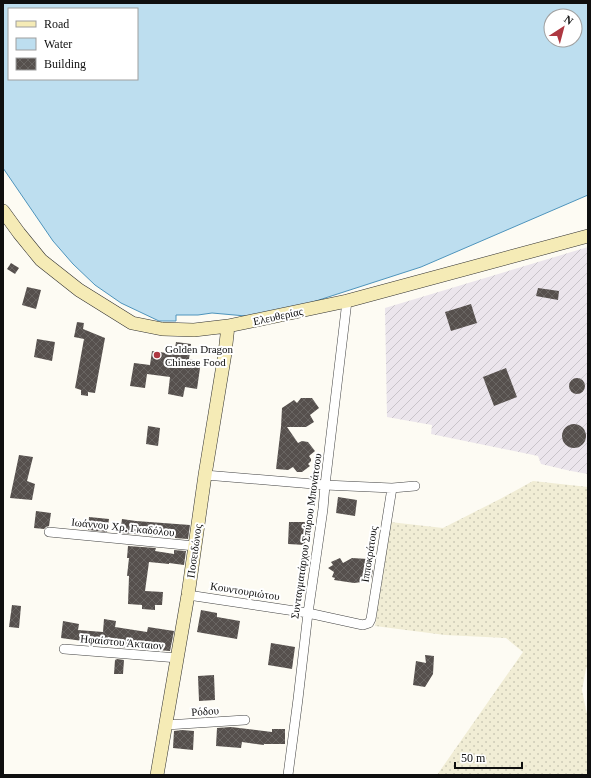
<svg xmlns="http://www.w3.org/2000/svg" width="591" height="778" font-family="'Times New Roman',serif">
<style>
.industrial{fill:url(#industrial-furrows)}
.farmland{fill:url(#farmland-dots)}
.water{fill:#bddeef;stroke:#4e94bc;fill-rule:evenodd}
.building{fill:url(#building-cross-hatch)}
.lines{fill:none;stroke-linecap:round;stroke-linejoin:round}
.street-casing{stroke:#424242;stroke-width:10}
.secondary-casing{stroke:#313131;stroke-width:14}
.street{stroke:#fff;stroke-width:9}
.secondary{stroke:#f5ebb6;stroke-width:13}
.poi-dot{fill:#ae3842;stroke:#fff;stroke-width:1.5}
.labels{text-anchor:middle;stroke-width:4;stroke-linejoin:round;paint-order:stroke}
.street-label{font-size:11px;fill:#0f0f0f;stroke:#fff}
.poi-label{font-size:11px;fill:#0f0f0f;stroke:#fff;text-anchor:start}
</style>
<defs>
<pattern id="industrial-furrows" width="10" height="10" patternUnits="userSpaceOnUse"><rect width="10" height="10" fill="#ebe5ec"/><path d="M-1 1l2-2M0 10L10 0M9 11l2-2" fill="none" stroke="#c8c3c9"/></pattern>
<pattern id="farmland-dots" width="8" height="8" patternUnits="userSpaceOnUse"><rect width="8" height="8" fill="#f1edd5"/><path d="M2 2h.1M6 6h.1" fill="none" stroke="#cdcab6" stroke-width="1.8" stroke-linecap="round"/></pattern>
<pattern id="building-cross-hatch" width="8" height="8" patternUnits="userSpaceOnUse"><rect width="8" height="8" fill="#56504d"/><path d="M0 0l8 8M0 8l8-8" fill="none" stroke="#696562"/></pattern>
</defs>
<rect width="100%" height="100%" fill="#fdfbf3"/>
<path class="industrial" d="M588 247V474L571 471 541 464 538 456 431 434 432 425 387 417 385 308Z"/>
<path class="farmland" d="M533 481 588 487V665L586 669 582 690 586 710 588 716V775H437L523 652 506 638 445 635 375 626 390 522 443 528 502 498Z"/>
<path class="water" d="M3 3H588V195L421 267 288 310 257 317 212 313 198 315H176V321H159L121 303 95 285 73 264 53 241 3 168ZM9 9H137V79H9ZM551 16H575V40H551Z"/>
<path class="building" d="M11 263 19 268 15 274 7 269Z
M27 287 41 290 36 309 22 305Z
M538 288 559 291 558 300 536 296Z
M471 304 477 323 451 331 445 312Z
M77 322 84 323 83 329 105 338 95 393 88 392V396L81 395V390L75 388 84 339 74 337Z
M37 339 55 342 52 361 34 357Z
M176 342 191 344 189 359 201 361 197 389 185 387 183 397 168 394 170 377 147 374 145 388 130 386 134 363 150 365 152 351 174 354Z
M506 368 517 397 494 406 483 377Z
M569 386a8 8 0 1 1 16 0a8 8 0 1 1-16 0Z
M301 398H312L319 408 310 415 314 422 306 427H287L298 443 302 441 308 442 315 451 309 456 311 459V461L308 464 310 466 302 472H297L293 467 288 470 276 469 281 427 282 408 294 400 297 403Z
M562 436a12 12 0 1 1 24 0a12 12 0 1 1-24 0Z
M148 426 160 428 158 446 146 444Z
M19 455 33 457 27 481 35 484 32 500 10 498Z
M338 497 357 500 355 516 336 513Z
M36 511 51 513 49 526 46 527 44 529 34 528Z
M89 517 109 519 107 532 88 530Z
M122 519 136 521 190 525 188 539 175 538V537L120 533Z
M289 522H306L305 545 288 544Z
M128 546 156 548 155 551 174 554V550L186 551 184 565 169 563V564L149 562 145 591 163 592 162 605H155V610L142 609V605L128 604 129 576H127L129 558H127Z
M340 558 343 563 352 558 368 559 373 571 371 579 370 581 354 583 334 580 335 578 332 577 334 572 328 568 333 565 331 562Z
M12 605 21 606 19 628 9 627Z
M201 610 217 613V617L240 621 237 639 197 632Z
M104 619 116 621 115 627 147 632 148 627 174 631 170 651 118 647 119 646 61 638 63 621 79 624 78 630 103 632Z
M271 643 295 647 292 669 268 665Z
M425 655 434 656 433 674 425 687 413 685 416 661 426 663Z
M117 659 124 660 123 674H114L115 660Z
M214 675 215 700 199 701 198 676Z
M231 727 272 732V729H285V744H264V745L242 742 241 748 216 746 217 728Z
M182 730 194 731 193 750 173 748 174 731Z"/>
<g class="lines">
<defs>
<path id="street" d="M205 475 325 485 392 488 415 486
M49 532 195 546
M188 595 308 613 363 625 369 623 371 619 392 488
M64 649 178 658
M166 725 245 720
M288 775 298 699 308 613 323 509 325 485 347 301"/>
<path id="secondary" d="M3 211 19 233 41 260 79 290 132 323 162 329 194 330 228 326 347 301 588 236
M157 775 188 595 205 475 225 353 228 326"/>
</defs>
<use href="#street" class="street-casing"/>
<use href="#secondary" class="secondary-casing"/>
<use href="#street" class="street"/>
<use href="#secondary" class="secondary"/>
</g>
<circle class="poi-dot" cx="157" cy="355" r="4"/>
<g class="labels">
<g class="street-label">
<text transform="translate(278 316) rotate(-12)" y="4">Ελευθερίας</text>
<text transform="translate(123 527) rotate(6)" y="4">Ιωάννου Χρ. Γκαδόλου</text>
<text transform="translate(306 536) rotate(-82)" y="4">Συνταγματάρχου Σπύρου Μπονάτσου</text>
<text transform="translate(194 551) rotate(-82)" y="4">Ποσειδώνος</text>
<text transform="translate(369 554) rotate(-81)" y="4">Ιπποκράτους</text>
<text transform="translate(245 591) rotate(9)" y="4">Κουντουριώτου</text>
<text transform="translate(122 642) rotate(5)" y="4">Ηφαίστου Άκταιον</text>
<text transform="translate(205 711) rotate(-4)" y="4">Ρόδου</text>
</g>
<g class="poi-label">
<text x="165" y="353">Golden Dragon<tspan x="165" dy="13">Chinese Food</tspan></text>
</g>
</g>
<rect width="591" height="778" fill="none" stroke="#0f0f0f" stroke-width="8"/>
<rect x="8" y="8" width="130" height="72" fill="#ffffff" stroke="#9f9f9f"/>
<rect x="16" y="21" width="20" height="6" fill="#f5ebb6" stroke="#9f9f9f"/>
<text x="44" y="28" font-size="12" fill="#0f0f0f">Road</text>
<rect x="16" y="38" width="20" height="12" fill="#bddeef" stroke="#9f9f9f"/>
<text x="44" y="48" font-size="12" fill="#0f0f0f">Water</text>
<rect x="16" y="58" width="20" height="12" fill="url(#building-cross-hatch)" stroke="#9f9f9f"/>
<text x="44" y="68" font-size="12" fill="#0f0f0f">Building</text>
<g transform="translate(563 28) rotate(36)"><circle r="19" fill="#ffffff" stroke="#9f9f9f"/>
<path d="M0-3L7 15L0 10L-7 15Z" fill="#ae3842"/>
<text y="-6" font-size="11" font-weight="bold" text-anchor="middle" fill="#0f0f0f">N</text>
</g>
<path d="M455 762v6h67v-6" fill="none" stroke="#0f0f0f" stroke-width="2"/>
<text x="461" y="762" font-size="12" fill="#0f0f0f" stroke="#ffffff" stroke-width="3" paint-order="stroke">50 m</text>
</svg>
